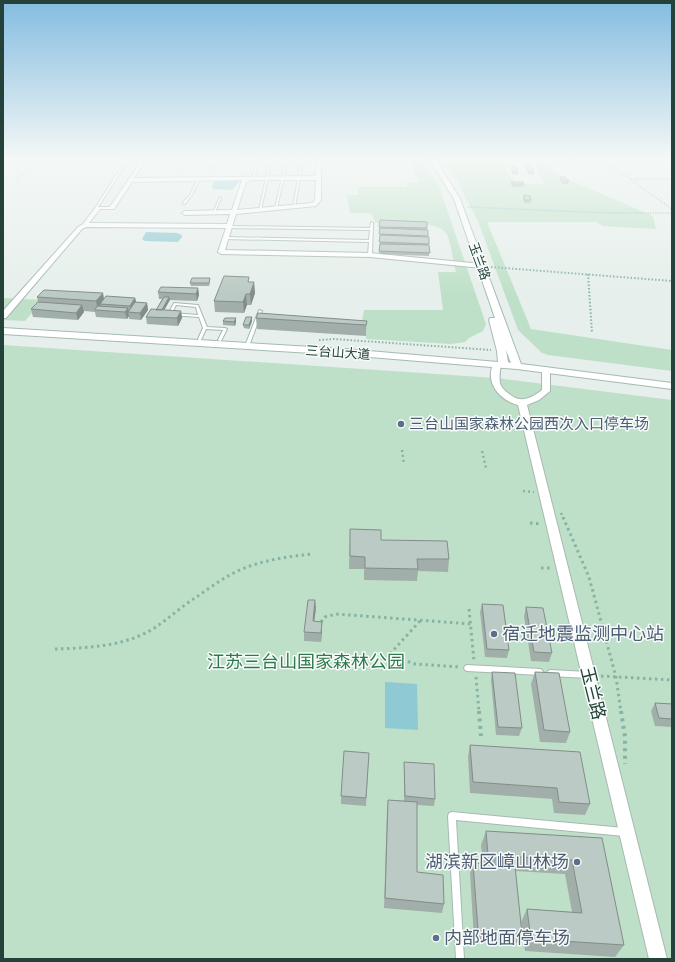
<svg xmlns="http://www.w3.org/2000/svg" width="675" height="962" font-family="Jost,'Noto Sans SC',sans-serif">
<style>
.green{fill:#bfe0c8}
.water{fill:#8ec9d4}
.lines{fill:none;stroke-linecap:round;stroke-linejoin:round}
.lane-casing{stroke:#a8b8b2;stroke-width:2}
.street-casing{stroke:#a8b8b2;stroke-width:2}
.secondary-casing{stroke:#a4bbb3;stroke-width:2}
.path-far4{stroke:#86b3a5;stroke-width:1.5;stroke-dasharray:1 1.5;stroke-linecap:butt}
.path-far3{stroke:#86b3a5;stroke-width:2;stroke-dasharray:1.5 2;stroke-linecap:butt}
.path-far2{stroke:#86b3a5;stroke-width:2.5;stroke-dasharray:2 3;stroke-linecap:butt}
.path-far1{stroke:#86b3a5;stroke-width:3;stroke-dasharray:2.5 3.5;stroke-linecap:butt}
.path{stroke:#86b3a5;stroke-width:4;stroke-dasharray:3 4.5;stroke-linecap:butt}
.lane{fill:#fff;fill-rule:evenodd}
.street{fill:#fff;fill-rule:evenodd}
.secondary{fill:#fff;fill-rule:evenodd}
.wall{fill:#a1aea9}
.shaded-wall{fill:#838d89}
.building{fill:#bbcac4;stroke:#838d89}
.service-dot{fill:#5c6f8a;stroke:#f7fbf9;stroke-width:1.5}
.labels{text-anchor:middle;stroke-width:3;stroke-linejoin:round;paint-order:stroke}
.far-street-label{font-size:13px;fill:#24423a;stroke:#f7fbf9}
.service-label{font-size:15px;fill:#4e5e75;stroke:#f7fbf9;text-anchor:start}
.near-service-label{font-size:18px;fill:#4e5e75;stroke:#f7fbf9;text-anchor:start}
.near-park-label{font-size:18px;fill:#2d7a4b;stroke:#f7fbf9}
.near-street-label{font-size:18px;fill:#24423a;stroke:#f7fbf9}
</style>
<rect width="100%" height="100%" fill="#e6efeb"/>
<path class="green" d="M410 160H420L432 175 440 189 486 324 483 331 469 338 465 342 451 344 366 339V336L360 331 364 310H443L438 272H456C453 262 451 241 446 233 437 220 391 223 375 223L372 214 370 213H350L347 195H358V187H407V182H419Z
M446 160H506L509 164 506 170 517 184H544L535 163H545L558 175 653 216 656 229 603 226 596 222H487L531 329 672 350V371L548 355 542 353 518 330 478 221Z
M3 298 43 300 25 321 3 320Z
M3 345 496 378 672 400V959H3Z"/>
<path class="water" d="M218 180H235L239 182 232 190 214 189 212 188 213 183Z
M146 232 177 233 182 235V237L178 242 145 241 142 239Z
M385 682 417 684 418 730 385 728Z"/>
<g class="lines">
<defs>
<path id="lane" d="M126 160H145L144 161H128L98 207H113V209H95V208Z
M185 160H187L183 168H181Z
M214 160H216L213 167 211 168Z
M257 160H259L254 179 253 180 252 179Z
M270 160H272L261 210 260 211 259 210Z
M286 160H288L277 208 276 209 275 208Z
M301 160H303L295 207 294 208 293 207Z
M198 178 200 179 192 195 185 204H183V202L190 195Z
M220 197 221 198 215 212 213 213 219 198Z
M371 222 373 223 372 255 370 256 368 255 369 242 225 239 223 238 225 237 369 240 370 230 229 228 228 227 229 226 370 228Z
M174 303 198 305 207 327 225 328 227 329 221 341H220L218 340 223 330 206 329 201 340H199L198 339 203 328 199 317 169 315 168 314ZM176 305 196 307 198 315 172 313Z
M259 310 262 311 249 346 247 347H246L245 346Z
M467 665 540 669 542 670 543 672 542 674 540 675 467 671 465 670 464 668 465 666Z
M550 670 588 672 590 673 591 675 590 677 588 678 550 676 548 675 547 673 548 671Z
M452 812 624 828 627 829 628 832 627 835 624 836 456 820 464 959H456L448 816 449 813Z"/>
<path id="street" d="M142 160H234L232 161H145L134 178 316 176 317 160H321V200L316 206 236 214 225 250 370 253 482 264 485 266 482 268 370 257 221 254 218 252 226 228 86 227 82 229 6 318H3V311L78 227 83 224 96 207 101 208 89 223 227 224 230 214 185 215 182 213 185 211 232 210 242 180 132 182 114 209H110L109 208ZM251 180H316L315 200 312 203 237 210 246 182Z
M494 362H497L501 364C500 370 499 377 500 383 501 387 505 391 508 393 520 404 530 399 542 390V369L546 367 550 369V391L539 400 527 405 667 959H649L518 405C499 400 484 382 494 362Z"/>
<path id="secondary" d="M430 160H436L460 199 521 364 672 383V389L517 369 345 355 3 334V328L345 349 498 362 497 351 489 320 490 318H495L454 199ZM506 350 511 363 508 362Z"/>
</defs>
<use href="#lane" class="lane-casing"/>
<use href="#street" class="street-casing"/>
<use href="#secondary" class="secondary-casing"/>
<path class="path-far4" d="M533 160 542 162 576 160
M603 160 672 209
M3 161 50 162 55 160
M17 179 36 162
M631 179H672
M468 207 607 213H672"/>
<path class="path-far3" d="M491 267 672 281
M588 274 592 333
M319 340 334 339 491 350"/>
<path class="path-far2" d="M402 450 404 465
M482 451 486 468
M523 491 534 492
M561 513 563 518"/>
<path class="path-far1" d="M563 517 589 577 616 677 621 712
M530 523 542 524
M541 568H552
M469 609 474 661
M420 621 389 655 415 664 460 667
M321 622 325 617 336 614 471 624
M55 649C83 648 113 647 139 636 159 628 174 612 192 600 204 592 217 582 230 575 255 561 284 557 312 554
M601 676 672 680
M476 677 479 712"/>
<path class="path" d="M479 711 481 736
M621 711 625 737V764"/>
<use href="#lane" class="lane"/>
<use href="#street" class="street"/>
<use href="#secondary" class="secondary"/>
</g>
<path class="wall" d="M525 164 534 172V175H529L525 167Z
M511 167 518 172V175H513L511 170Z
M560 177 569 181 568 184H563L559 180Z
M511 182 524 184 523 187H512L511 185Z
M524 195 531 200V203H524L523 198Z
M427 222V230H428V237H429V256L379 254 380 238 379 227Z
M210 278V282L209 286H191L190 283Z
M250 282H254L255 293 251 305H247L244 313 215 312 214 301Z
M198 288 199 295 197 301 169 300 164 310 181 311 182 318 178 326 147 324 146 317 156 310 162 299H159L158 292Z
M37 297 104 299 135 298 136 302 147 303 148 310 141 320 129 319V316L127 319 96 317 95 312 84 311V312L78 320 33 317 31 309 38 302Z
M252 317V321L249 329 244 328 243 325Z
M236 318V322L235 326 223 325V321Z
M256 318 367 321 366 331V336L257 329Z
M350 529 381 540 449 559 448 572 418 571 417 581 364 580V569H349Z
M482 604 509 650 507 658 485 657 480 612Z
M526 607 552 653 549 662 531 661 524 616Z
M316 608 314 621 322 622V630L321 642 304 641V632Z
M672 646V653L671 649Z
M492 672 522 728 519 736 496 735 491 680Z
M535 672 570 732 566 743 540 742 531 684Z
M655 703 672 704V727L655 726 651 711Z
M470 745 590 804 585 815 554 813 552 799 470 793 468 756Z
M369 753 366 806 341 804V796Z
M404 762 435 799 434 806 417 805V872L444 904 442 913 384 908 387 811 388 800 404 801Z
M486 831 602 838 624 945 615 957 525 951 521 922 527 909 572 912 565 874 515 871 522 934 517 943 474 940 470 873 473 863H483L481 845Z"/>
<path class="shaded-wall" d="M254 282 255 293 251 305 250 294Z
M198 288 199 295 197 301 196 294Z
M103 293 105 304H100L101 309 98 310 96 301Z
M246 294 247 305 244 313 243 302Z
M169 297 170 300 162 314 161 311Z
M135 298 137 305 131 313 130 306Z
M147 303 148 310 141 320 140 313Z
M82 305 84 312 78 320 76 313Z
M128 308 129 312H128L129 316 127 319 125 312Z
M181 311 182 318 178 326 177 318Z
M252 317V321L249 329V325Z
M236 318V322L235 326 234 322Z
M315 600 316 608 313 630V621Z
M322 622V630L321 642V633Z"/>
<path class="building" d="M525 164H530L534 172H530Z
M511 167H516L518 172H514Z
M560 177H565L569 181H564Z
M511 182H523L524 184H512Z
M524 195 530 196 531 200H525Z
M380 220 427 222V228L379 227Z
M380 228 428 230V236L379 234Z
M380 235 429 237V244L379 242Z
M380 244 429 245 430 253 379 251Z
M224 276 249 277 248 282H254L250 294H246L243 302 214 301Z
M192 278H210L209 283H190Z
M161 287 198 288 196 294 158 292Z
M44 290 103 293 96 301 37 297Z
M106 296 135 298 130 306 100 304Z
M164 297H169L162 310H156Z
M38 302 82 305 76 313 31 309Z
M135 302 147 303 140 313 128 312Z
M97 306 128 308 125 312 95 310Z
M151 309 181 311 177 318 146 317Z
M258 313 367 321 366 325 256 318Z
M246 317H252L249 325H243Z
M225 318H236L234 322 223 321Z
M350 529 381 530V540L447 541 449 559H417L418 569 365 568V557L350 556Z
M308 600H315L313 621 322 622 321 633 304 632Z
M482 604 503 605 509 650 487 649Z
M526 607 543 608 552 653 534 652Z
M492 672 515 673 522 728 498 727Z
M535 672 559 673 570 732 544 730Z
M655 703 672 704V719L659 718Z
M470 745 580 752 590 804 559 802 557 788 473 782Z
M344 751 369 753 366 798 341 796Z
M404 762 434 764 435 799 405 796Z
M388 800 417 802V872L443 875 444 904 385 898Z
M486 831 602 838 624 945 531 939 527 909 582 913 572 860 488 855Z
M473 863 515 866 522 934 478 930Z"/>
<linearGradient id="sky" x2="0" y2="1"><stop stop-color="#84bce0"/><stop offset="0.54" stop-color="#f4f8f6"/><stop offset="1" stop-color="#f4f8f6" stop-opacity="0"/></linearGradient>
<rect width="675" height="294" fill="url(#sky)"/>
<g class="service-dot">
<circle cx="401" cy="424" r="4"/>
<circle cx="494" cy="634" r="4"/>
<circle cx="577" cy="862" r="4"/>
<circle cx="436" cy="938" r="4"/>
</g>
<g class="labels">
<g class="far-street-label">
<text transform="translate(480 261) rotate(70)" y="5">玉兰路</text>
<text transform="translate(338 352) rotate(4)" y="5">三台山大道</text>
</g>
<g class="service-label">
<text x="409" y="429">三台山国家森林公园西次入口停车场</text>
</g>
<g class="near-service-label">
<text x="502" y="640">宿迁地震监测中心站</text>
<text x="569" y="868" text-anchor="end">湖滨新区嶂山林场</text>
<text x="444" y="944">内部地面停车场</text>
</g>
<g class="near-park-label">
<text x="306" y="668">江苏三台山国家森林公园</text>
</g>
<g class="near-street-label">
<text transform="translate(593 693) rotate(76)" y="6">玉兰路</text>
</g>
</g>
<rect width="675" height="962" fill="none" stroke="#24423a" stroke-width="8"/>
</svg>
